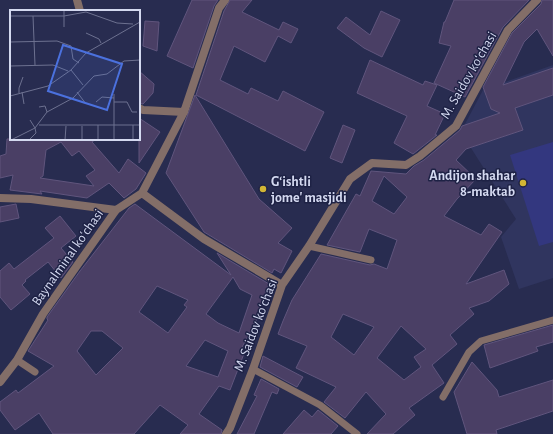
<svg xmlns="http://www.w3.org/2000/svg" width="553" height="434" font-family="'Alegreya Sans',sans-serif">
<style>
.built{fill:#30355f}
.green{fill:#33377f}
.building{fill:#4a3f65;stroke:#60557d;fill-rule:evenodd}
.lines{fill:none;stroke-linecap:round;stroke-linejoin:round}
.lane{stroke:#836e68;stroke-width:7}
.street{stroke:#836e68;stroke-width:8}
.poi-dot{fill:#d2b635;stroke:#1e2245;stroke-width:1.5}
.labels{text-anchor:middle;stroke-width:3;stroke-linejoin:round;paint-order:stroke}
.street-label{font-size:14px;fill:#d4d9f0;stroke:#1e2245}
.poi-label{font-size:14px;font-weight:bold;fill:#d4d9f0;stroke:#1e2245;text-anchor:end}
.inset-road{fill:none;stroke:#6d7190;stroke-width:1}
.view{fill:#4b71de;fill-opacity:0.15;stroke:#4b71de;stroke-width:2}
.inset-edge{fill:none;stroke:#d4d9f0;stroke-width:2}
</style>
<rect width="100%" height="100%" fill="#282c50"/>
<path class="built" d="M553 65V278L519 289 501 237 516 219 471 148 464 126 483 90Z"/>
<path class="green" d="M553 142V242L539 246 510 155Z"/>
<path class="building" d="M192 0H218L214 6 193 68 167 56Z
M230 0H252L242 12 279 30 283 22 298 29 291 43 278 36 265 62 234 46 220 80 248 94 251 88 278 101 283 91 324 112 305 151 196 95 224 11Z
M454 0H529L503 27 465 97 434 83 451 46 439 43 444 22H445Z
M542 0H553V56L537 29 524 42 503 85 553 68V95L515 108 523 130 466 149 456 160 476 179 457 199 444 216 481 235 489 224 502 232 466 284 504 270 509 284 489 301 469 308 474 314 450 335 457 344 432 365 444 383 409 408 415 415 393 434H367L386 414 366 392 345 418 324 402 336 387 296 368 307 346 278 334 283 321 292 300 321 254 370 265 374 264 387 269 397 240 369 229 360 252 327 245 356 194 360 196 371 171 406 174 414 166 424 160 460 130 462 126 500 113 491 109 483 87 512 33 541 4ZM384 176 407 197 394 214 372 201ZM343 314 374 327 354 355 331 337ZM401 326 426 349 414 357 421 367 404 380 377 358Z
M381 11 400 20 382 57 364 48 337 28 346 17 370 35Z
M145 21 159 22 157 51 143 46Z
M370 60 423 85 425 81 437 85 427 106 445 114 435 135H437L413 154 394 143 407 116 357 93Z
M139 71 154 84 153 93 143 104 139 103Z
M195 95 259 199 292 228 278 243 292 251 281 273 274 269 272 273 204 232 166 173Z
M139 118 160 132 139 163Z
M343 125 355 130 342 163 330 158Z
M7 139H96L92 142 119 173 128 159 146 173 136 189 124 198 109 183 87 198 40 191 42 194 10 190 13 175 0 178V156L6 154ZM61 142 72 156 79 151 95 170 86 176 94 186 40 178 43 176 46 150Z
M16 204 19 218 0 222V207Z
M135 204 231 275 217 253 269 284 256 321 241 349 245 351 230 390 219 386 199 414 222 430 221 434H180L188 425 160 405 134 434H53L39 413 15 430 0 410V402L16 390 18 393 54 366 28 351 48 320 47 319V317L80 271 129 208ZM233 277 240 289 252 295 239 333 218 323 206 314ZM157 286 188 300 184 305 187 307 168 333 139 312ZM91 331H102L123 348 96 375 77 351ZM205 340 228 351 218 377 186 366Z
M60 216 76 236 61 248 73 262 61 278 48 262 25 280 26 281 22 285 30 294 11 310 0 297V271L9 263 14 269 54 238 45 228Z
M553 325V342L536 347 538 351 490 368 484 345Z
M263 356 303 377 297 387 260 367Z
M472 362 497 390 499 397 553 380V411L496 430 497 434H467L454 392Z
M261 379 279 389 277 394 272 392 254 434H237L257 396 254 395Z
M304 410 312 417 318 410 338 426 331 434H283Z"/>
<g class="lines">
<path class="lane" d="M309 246 371 260
M17 360 35 372
M253 369 320 405 357 434
M443 397 469 352 481 341 553 320"/>
<path class="street" d="M77 0 80 11
M139 108 143 110 184 112
M142 193 204 239 282 285
M0 198 31 199 116 210
M0 382 17 360 43 314 116 210 142 193 184 112 219 8 225 0
M226 434 230 428 253 369 282 285 309 246 350 179 372 163 406 165 420 156 456 126 508 30 537 0"/>
</g>
<g class="poi-dot">
<circle cx="523" cy="183" r="4"/>
<circle cx="263" cy="189" r="4"/>
</g>
<g class="labels">
<g class="street-label">
<text transform="translate(468 75) rotate(-60)" y="5">M. Saidov koʻchasi</text>
<text transform="translate(67 257) rotate(-55)" y="5">Baynalminal koʻchasi</text>
<text transform="translate(255 325) rotate(-69)" y="5">M. Saidov koʻchasi</text>
</g>
<g class="poi-label">
<text x="515" y="180">Andijon shahar<tspan x="515" dy="16">8-maktab</tspan></text>
<text x="271" y="186" text-anchor="start">Gʻishtli<tspan x="271" dy="16">jome' masjidi</tspan></text>
</g>
</g>
<g transform="translate(10 10)">
<rect width="130" height="130" fill="#282c50"/>
<path class="inset-road" d="M0 6H54L76 2 107 13 123 14M23 6 25 55M54 17V0M76 23 89 29 91 33M0 32 47 31 61 36 63 49 69 53M0 56 43 55 58 61M61 60 73 75M12 82 14 94M67 82 76 94M9 83V78L13 67M104 84V130M0 86 38 76 61 60 76 43 130 12M86 92 92 87 104 88M104 92H117L122 102H127M29 97 35 96 37 102M29 115H130M123 115V130M72 116V130M1 130 25 118 20 110M19 130 26 123 25 118 37 102 63 88 84 66 97 64 114 51 130 50M55 130 56 116M88 130V115"/>
<path class="view" d="M53 35 112 54 97 100 38 81Z"/>
<rect width="130" height="130" class="inset-edge"/>
</g>
</svg>
